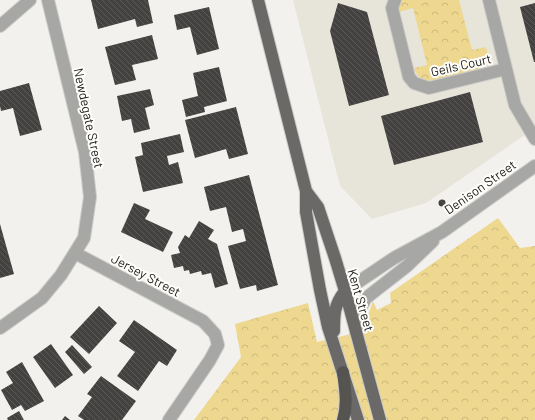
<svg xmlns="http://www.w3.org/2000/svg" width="535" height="420" font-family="Barlow,sans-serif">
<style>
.built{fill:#e7e4da}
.park{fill:url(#park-crowns)}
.building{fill:url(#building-back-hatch)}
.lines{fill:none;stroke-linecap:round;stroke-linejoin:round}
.minor-casing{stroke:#cccbc8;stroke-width:14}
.major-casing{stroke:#cccbc8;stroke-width:14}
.highway-casing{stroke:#cccbc8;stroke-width:14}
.minor{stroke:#a7a7a5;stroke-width:12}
.major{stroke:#6a6967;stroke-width:12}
.highway{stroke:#555451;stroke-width:12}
.labels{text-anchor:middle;stroke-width:4;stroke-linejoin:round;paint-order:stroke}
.street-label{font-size:13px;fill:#20201e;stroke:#fffefb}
</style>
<defs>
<pattern id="park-crowns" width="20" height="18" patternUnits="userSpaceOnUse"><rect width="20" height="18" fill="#eed890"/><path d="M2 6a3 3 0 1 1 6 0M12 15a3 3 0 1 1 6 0" fill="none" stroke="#ccb97c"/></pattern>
<pattern id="building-back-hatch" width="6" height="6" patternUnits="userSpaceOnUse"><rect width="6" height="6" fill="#434240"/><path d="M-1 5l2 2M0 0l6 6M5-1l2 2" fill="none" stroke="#5b5a59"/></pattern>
</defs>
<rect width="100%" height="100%" fill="#f2f1ed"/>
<path class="built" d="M293 0H535V128L426 203 372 219 340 186Z"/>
<path class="park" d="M401 0H459L472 50 486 47C489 59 489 61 479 69L431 81C421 79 417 77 414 68L427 65 413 8 399 12 398 3Z
M498 218 520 248 535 246V420H194L241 357 235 324 308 303 317 342 368 330 367 318 373 301 377 310 391 303 390 293Z"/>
<path class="building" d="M91 0H148L153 23 137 27 135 19 98 29Z
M338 3 367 12 389 95 349 106 330 31Z
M535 3V62H534L520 7Z
M209 7 219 49 197 55 190 27 177 30 174 15Z
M152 35 158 59 132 65 136 80 115 85 105 47Z
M219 67 227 101 204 107 205 112 186 117 182 100 198 96 193 73Z
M29 83 42 130 20 136 13 108 1 111 0 106V91Z
M150 89 154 105 145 108 150 129 134 133 131 119 122 121 117 96Z
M470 92 483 142 394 165 381 116Z
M236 107 248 154 229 159 226 149 195 158 185 120Z
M180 134 184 152 167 156 169 165 178 162 183 183 143 192 135 157 143 155 141 143Z
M249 175 278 285 257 291 256 285 240 289 228 246 246 241 243 229 232 232 226 207 210 211 204 187Z
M438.5 203a3.5 3.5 0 1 1 7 0a3.5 3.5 0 1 1-7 0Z
M134 203 150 210 145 219 173 232 163 252 121 232Z
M199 221 214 230 208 239 217 244 228 284 215 288 211 273 202 275 201 271 190 274 189 270 184 271 183 266 174 268 171 255 180 253 178 247 185 235 189 238Z
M0 224 14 274 0 278Z
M99 306 117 323 89 354 70 337Z
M134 320 177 350 167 366 159 361 138 391 117 376 135 352 119 341Z
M51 344 73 375 55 388 33 357Z
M72 345 92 367 84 374 65 352Z
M22 362 44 401 25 411 21 405 12 410 1 390 13 383 6 372Z
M101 376 136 401 122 420H84L78 416 92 397 87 394Z
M19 411 24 420H8L7 418Z
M65 416 70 420H62Z"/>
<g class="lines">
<defs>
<path id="minor" d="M395 0 392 8 409 77 414 83 429 88 506 69
M489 0 515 105 535 139
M0 26 30 0
M75 253 203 321 215 334 218 345 210 360 169 420
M345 291 394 258 442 232 535 166
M0 328 42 298 61 275 84 238 90 197 85 152 48 0
M356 332C358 319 359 308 366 298L407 266 433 241"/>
<path id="major" d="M258 0 306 191V212L320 290 328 327 358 420
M306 191 318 207 335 258 345 291 380 420
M334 331C334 314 334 305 345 291"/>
<path id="highway" d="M343 372C345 389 348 404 343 420"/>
</defs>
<use href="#minor" class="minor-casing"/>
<use href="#major" class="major-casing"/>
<use href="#highway" class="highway-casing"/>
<use href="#minor" class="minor"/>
<use href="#major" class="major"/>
<use href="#highway" class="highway"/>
</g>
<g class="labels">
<g class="street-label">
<text transform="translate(461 65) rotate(-13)" y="5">Geils Court</text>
<text transform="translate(89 118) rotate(78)" y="5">Newdegate Street</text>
<text transform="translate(480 187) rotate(-35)" y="5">Denison Street</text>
<text transform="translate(146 275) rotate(28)" y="5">Jersey Street</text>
<text transform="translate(361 300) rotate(74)" y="5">Kent Street</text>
</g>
</g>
</svg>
